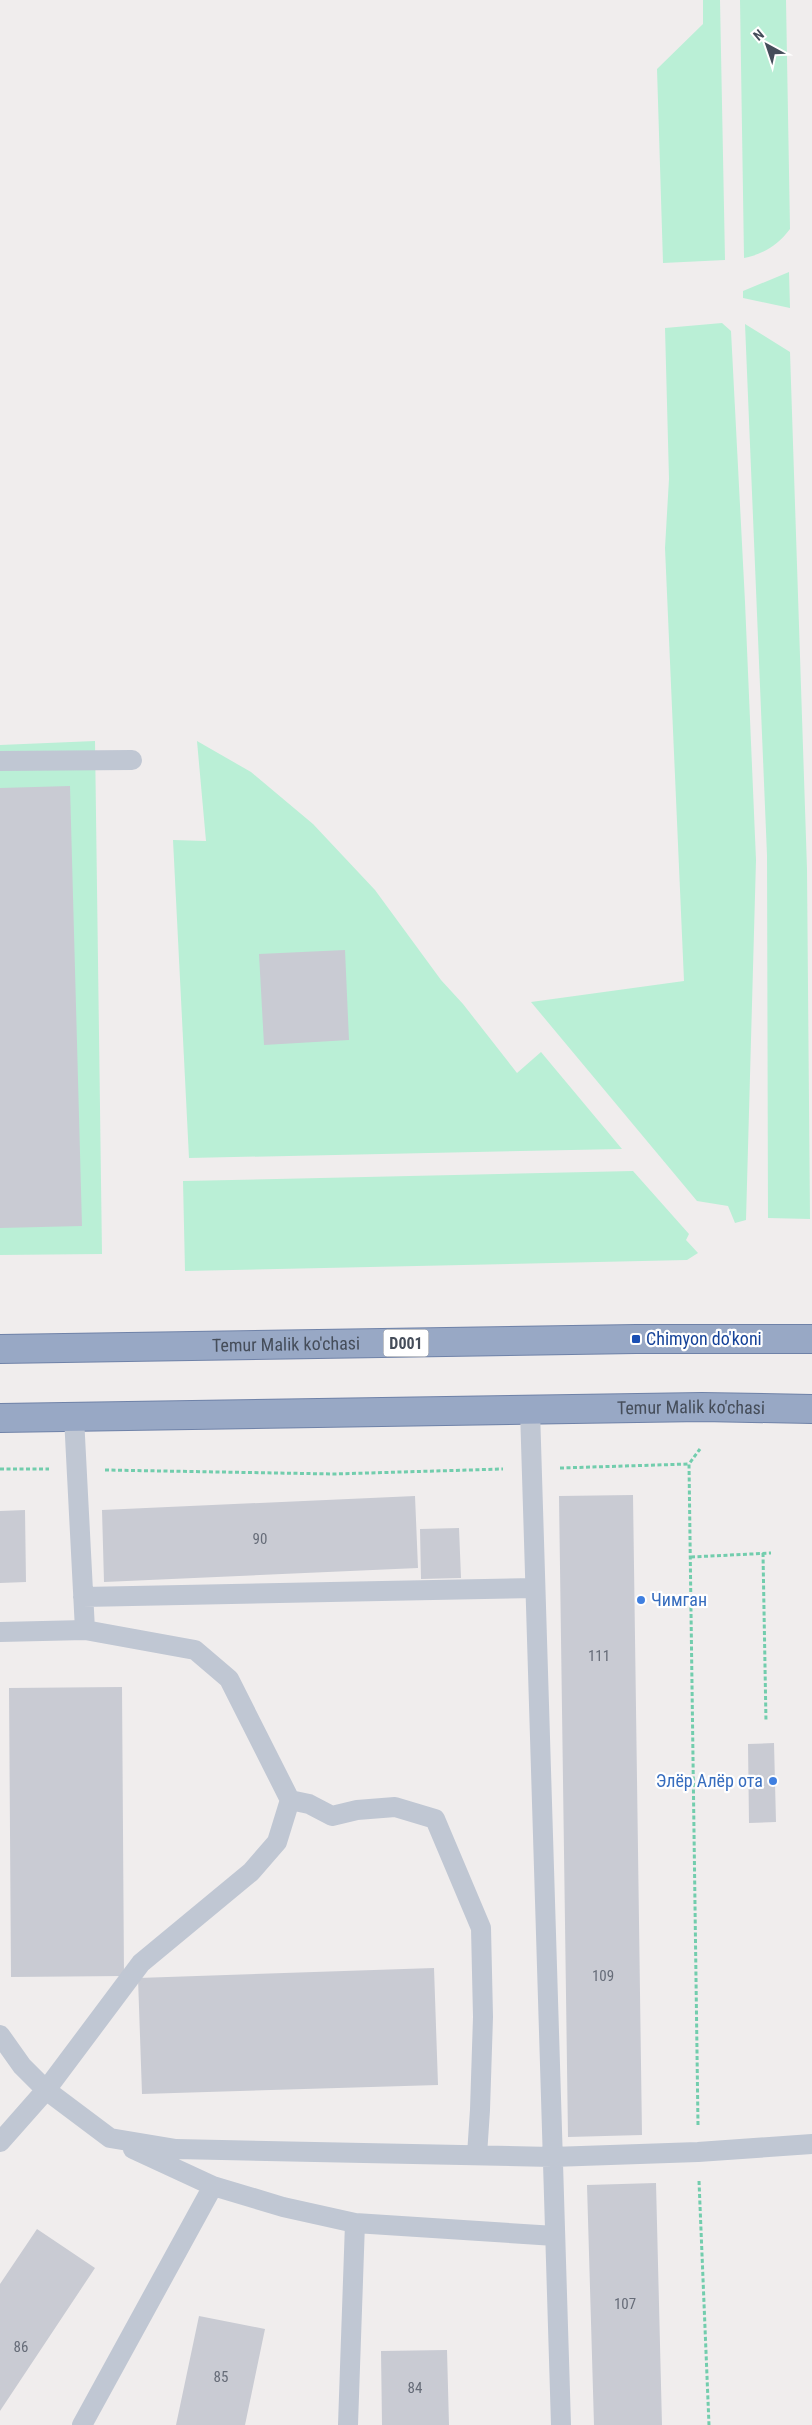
<svg xmlns="http://www.w3.org/2000/svg" width="812" height="2425" font-family="'Roboto Condensed',sans-serif">
<style>
.green{fill:#baefd6}
.building{fill:#c9cbd3}
.lines{fill:none;stroke-linecap:round;stroke-linejoin:round}
.trunk-casing{stroke:#6f82a8;stroke-width:30}
.path{stroke:#72cdad;stroke-width:3;stroke-dasharray:4 2.5;stroke-linecap:butt}
.service{stroke:#c0c7d3;stroke-width:20}
.trunk{stroke:#98a8c5;stroke-width:28}
.transit-dot{fill:#1a4fb4;stroke:#fff;stroke-width:2}
.shop-dot{fill:#3f7fe0;stroke:#fff;stroke-width:2}
.labels{text-anchor:middle;stroke-width:4.5;stroke-linejoin:round;paint-order:stroke}
.number-label{font-size:15px;fill:#666c78}
.shield{fill:#fff;stroke:#7d828c;stroke-width:1}
.shield-label{font-size:16px;font-weight:bold;fill:#454d5a}
.transit-label{font-size:18px;fill:#164399;stroke:#fff;text-anchor:start}
.street-label{font-size:18px;fill:#454d5a;stroke:#fff}
.shop-label{font-size:18px;fill:#366cbe;stroke:#fff;text-anchor:start}
</style>
<rect width="100%" height="100%" fill="#f0eded"/>
<path class="green" d="M703 0H720L725 260 663 263 657 69 703 24Z
M740 0H786L790 229C778 245 764 254 744 258Z
M789 272 790 308 743 298V291Z
M722 323 731 331 745 602 756 860 746 1220 735 1223 728 1206 697 1201 531 1002 684 981 665 548 669 479 665 328Z
M745 324 790 352 807 869 810 1219 768 1218 767 855Z
M95 741 102 1254 0 1255V745Z
M197 741 251 772 313 824 375 890 441 980 463 1004 517 1073 541 1052 622 1149 189 1158 173 840 206 841Z
M633 1171 689 1234 686 1240 698 1253 687 1260 185 1271 183 1181Z"/>
<path class="building" d="M70 786 82 1226 0 1228V788Z
M345 950 349 1040 264 1045 259 954Z
M633 1495 642 2135 568 2137 559 1496Z
M415 1496 418 1568 104 1582 102 1510Z
M25 1510 26 1582 0 1583V1511Z
M459 1528 461 1578 421 1579 420 1529Z
M122 1687 124 1976 11 1977 9 1688Z
M774 1743 776 1822 749 1823 748 1744Z
M434 1968 438 2085 142 2094 138 1978Z
M656 2183 662 2425H594L587 2185Z
M37 2229 95 2268 0 2411V2284Z
M199 2316 265 2329 245 2425H176Z
M447 2350 449 2425H382L381 2351Z"/>
<g class="lines">
<defs>
<g id="trunk">
<path id="s1" d="M0 1349 636 1339H812"/>
<path id="s2" d="M0 1418 702 1407 812 1409"/>
</g>
</defs>
<use href="#trunk" class="trunk-casing"/>
<path class="path" d="M560 1468 689 1464
M0 1469H49
M105 1470 334 1474 503 1469
M763 1553 766 1722
M691 1557 771 1553
M698 2125 689 1464 700 1449
M699 2181 709 2425"/>
<path class="service" d="M0 761 132 760
M530 1410 561 2425
M83 1597 535 1588
M85 1630 195 1650 229 1679 290 1800
M0 1632 85 1630 74 1417
M0 2035 22 2066 46 2090 110 2138 176 2149 552 2157 698 2152 812 2144
M0 2142 46 2090 141 1963 251 1872 277 1842 290 1800 309 1804 332 1816 357 1810 395 1807 435 1819 481 1928 483 2017 480 2110 477 2155
M213 2186 283 2207 355 2223 555 2236
M82 2425 213 2186 133 2149
M348 2425 355 2223"/>
<use href="#trunk" class="trunk"/>
</g>
<rect class="transit-dot" x="631" y="1334" width="10" height="10" rx="2.5"/>
<g class="shop-dot">
<circle cx="641" cy="1600" r="5"/>
<circle cx="773" cy="1781" r="5"/>
</g>
<g class="labels">
<g class="number-label">
<text x="260" y="1544">90</text>
<text x="599" y="1661">111</text>
<text x="603" y="1981">109</text>
<text x="625" y="2309">107</text>
<text x="21" y="2352">86</text>
<text x="221" y="2382">85</text>
<text x="415" y="2393">84</text>
</g>
<rect class="shield" x="383.5" y="1329.5" width="45" height="27" rx="4"/>
<g class="shield-label">
<text x="406" y="1349">D001</text>
</g>
<g class="transit-label">
<text x="646" y="1345">Chimyon do'koni</text>
</g>
<g class="street-label">
<text dy="6" stroke="none"><textPath href="#s1" startOffset="286">Temur Malik ko'chasi</textPath></text>
<text dy="6" stroke="none"><textPath href="#s2" startOffset="691">Temur Malik ko'chasi</textPath></text>
</g>
<g class="shop-label">
<text x="651" y="1606">Чимган</text>
<text x="763" y="1787" text-anchor="end">Элёр Алёр ота</text>
</g>
</g>
<g transform="translate(767 45) rotate(320)" stroke="#ffffff" stroke-width="4" paint-order="stroke">
<path d="M0-4L9 19L0 12L-9 19Z" fill="#454d5a"/>
<text y="-8" font-size="14" font-weight="bold" text-anchor="middle" fill="#454d5a">N</text>
</g>
</svg>
